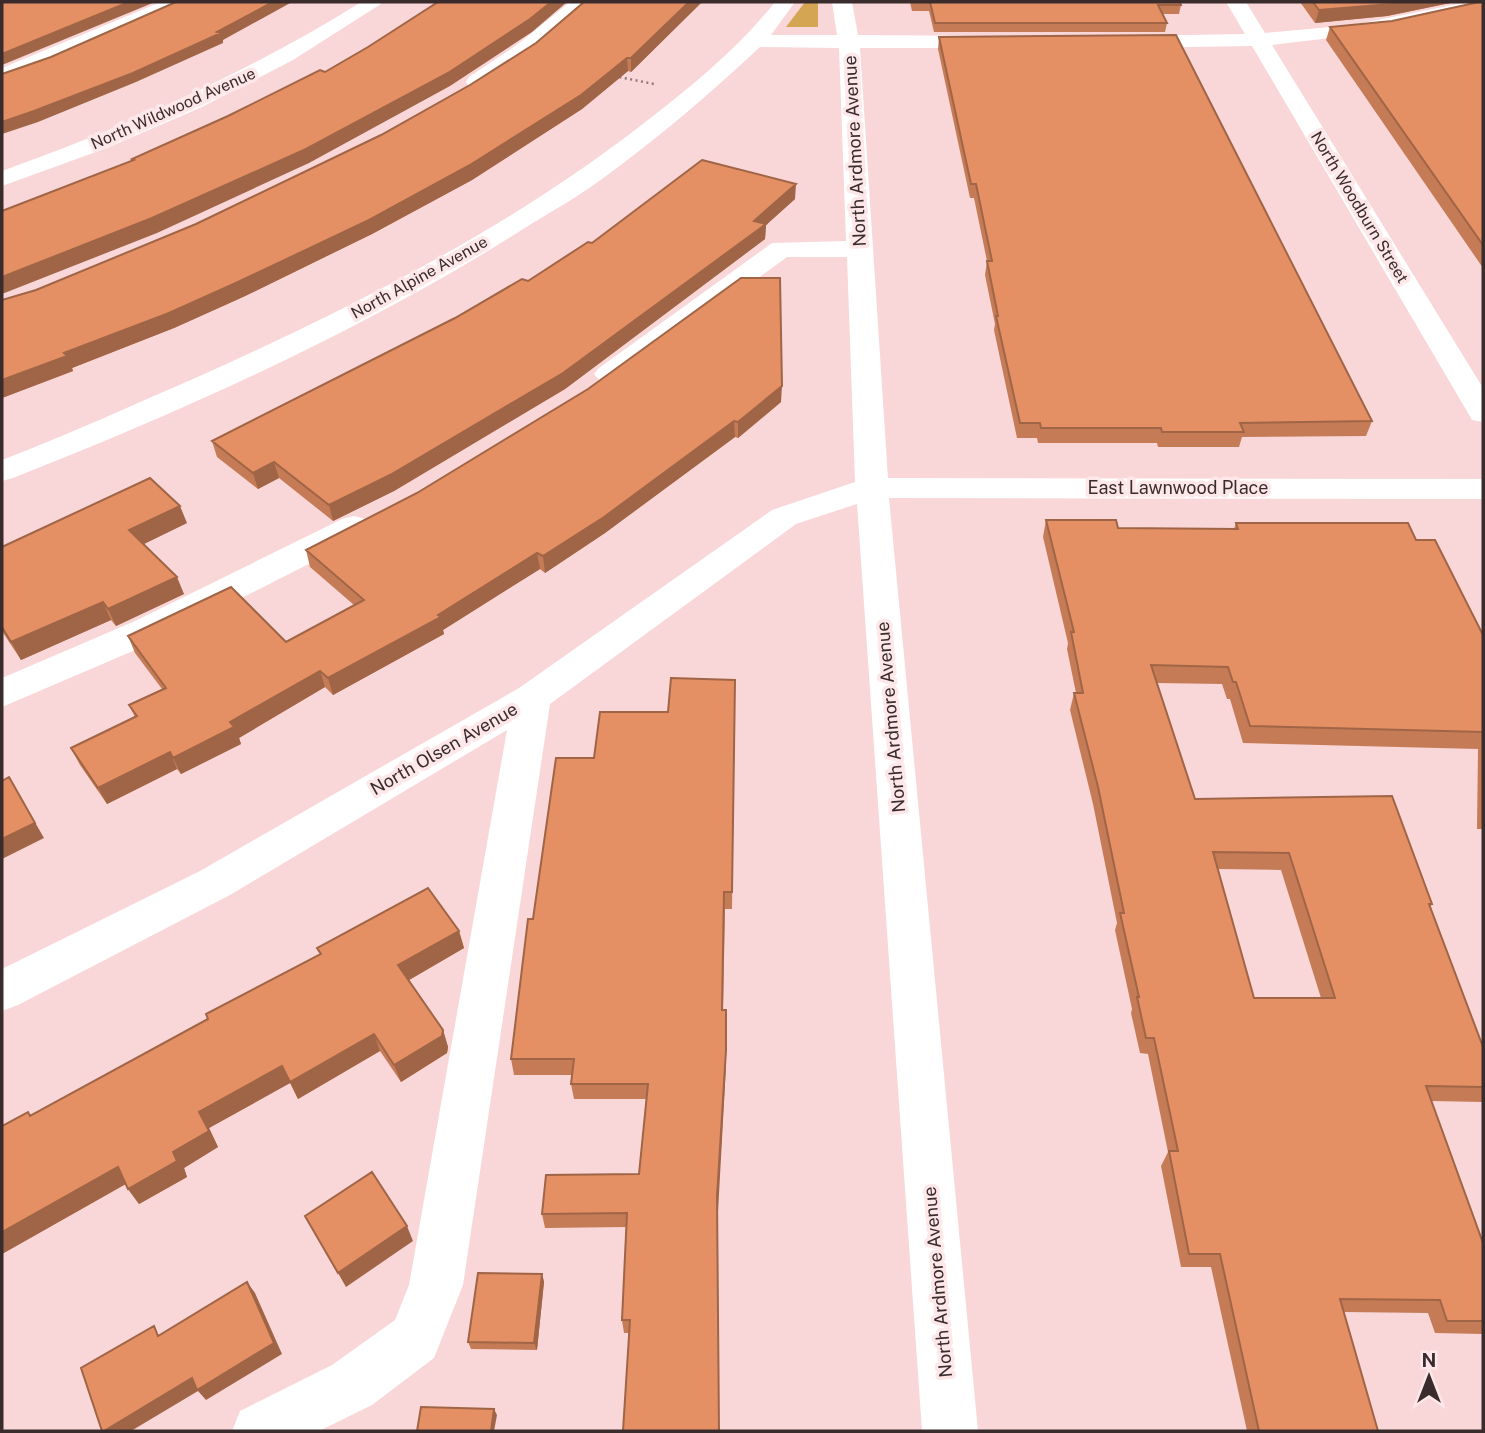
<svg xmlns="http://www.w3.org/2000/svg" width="1485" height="1433" font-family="'Public Sans',sans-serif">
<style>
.green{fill:#d4a654}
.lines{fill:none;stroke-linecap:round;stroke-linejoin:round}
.path{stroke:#90797a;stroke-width:2.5;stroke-dasharray:2 3.5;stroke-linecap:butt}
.minor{fill:#fff;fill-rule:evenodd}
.wall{fill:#c57c56;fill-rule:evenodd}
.shaded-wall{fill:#a06546}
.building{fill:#e59064;stroke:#a06546;stroke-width:2;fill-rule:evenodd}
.labels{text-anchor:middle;stroke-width:7;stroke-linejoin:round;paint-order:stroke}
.far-street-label{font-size:16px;fill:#3a2c2d;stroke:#fde7e8}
.street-label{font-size:18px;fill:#3a2c2d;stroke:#fde7e8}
</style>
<rect width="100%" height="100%" fill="#f9d6d8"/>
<path class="green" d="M805 2H818V27H786Z"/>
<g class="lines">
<path class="path" d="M614 76 654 84"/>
<path class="minor" d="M161 2H187L184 6 54 64 2 82V68Z
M361 2H384L293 60 202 107 107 148 2 186V171C127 126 248 73 361 2Z
M570 2H592L534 54 485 87H469L466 82 469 77 518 44Z
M775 2H795L771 35H837L832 2H852L858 35 991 36 998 38 1002 42 998 46 991 48H860L888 478 1483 479V499L889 498 978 1431H922L857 504 796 524 550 704 463 1285 434 1358 372 1405 319 1431H232L240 1411 332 1365 395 1320 409 1285 507 730 230 895 18 1005 2 1011V969L200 871 519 688 772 510 855 482 847 257H787L619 380 609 383 599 380 594 374 599 368 772 243 846 241 839 48 760 47C710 94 657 139 602 179 575 199 545 215 517 233 359 332 186 410 13 478L2 481V460C70 434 135 404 202 375 355 306 505 230 639 127 688 89 736 51 775 2Z
M1226 2H1246L1265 33 1352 25 1468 2H1483V10L1396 30 1272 45 1483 388V422L1472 420 1468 413 1252 46 1128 48 1121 46 1117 42 1121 38 1128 36 1245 34Z
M354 516 366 519 371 527 366 535 161 639 2 707V678L135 621 342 519Z"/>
</g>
<path class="wall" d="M584 2H702L631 72 628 71 582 109 472 180 372 234 243 297 174 328 72 368 73 371 2 398V300L36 290 196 224 381 135 470 85 536 43Z
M910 2H1180L1181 5 1179 14H1163L1167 23 1165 32H934L929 11H912Z
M1300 2H1455L1387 16 1315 23Z
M1483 2V268L1326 40 1330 27 1392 21Z
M939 37 1372 421 1366 436 1242 437 1239 447H1158L1157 443H1038L1037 438H1017L994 330 995 324 985 275 987 261 974 198H970L938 49Z
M795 199 766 225 765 239 565 389 394 491 333 521 279 478 258 489 217 457 212 441 528 281 592 243Z
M781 402 738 438 735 437 605 533 545 573 540 569 443 630 444 634 333 695 325 687 239 738 241 744 181 774 177 769 107 804 80 765 71 748 135 717 129 705 162 689 135 653 128 636 286 642 354 605 310 567 306 550Z
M1046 520 1118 528 1234 529 1236 523 1416 540 1483 635V829H1477L1478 749 1243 743 1230 699H1227L1222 684 1157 683 1195 799 1432 904 1430 908 1483 1047V1102L1431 1101 1483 1243V1334L1435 1333 1428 1313 1344 1312 1378 1431H1247L1211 1267H1181L1161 1166 1168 1152 1148 1054 1140 1053 1131 1013 1132 1009 1115 930 1117 923 1093 804 1070 710 1074 693H1076L1067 649 1068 643 1043 537ZM1218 869 1281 870 1321 998H1254Z
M187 523 143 544 184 594 116 626 111 620 21 660 2 631V547Z
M735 697 732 909H725L723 1010 726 1066 629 1333H624L622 1320 626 1227 545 1228 542 1214 639 1174 646 1099H574L571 1084 572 1075H514L511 1059 533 919 594 758 668 712Z
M459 931 464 948 409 980 443 1030 448 1047 447 1053 401 1082 380 1051 298 1099 290 1083 209 1128 218 1147 184 1168 187 1177 139 1204 128 1189 126 1184 2 1254 31 1116 208 1019 320 955 317 948Z
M542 1274 544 1282 537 1350 471 1349 468 1342Z"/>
<path class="shaded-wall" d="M129 2H155L2 65V54Z
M273 2H292L223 40V43L136 82 38 122 2 134V122L217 32Z
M551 2H567L532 32 450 86 309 163 157 233 2 294V277Z
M689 2H702L631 72V58Z
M1399 2H1455L1387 16 1315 23 1319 10Z
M627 58 628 71 582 109 472 180 372 234 243 297 174 328 72 368 73 371 2 398V380L64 353Z
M796 184 795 199 766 225 765 239 565 389 394 491 333 521 329 505 754 221Z
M782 386 781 402 738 438V422Z
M734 421 735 437 605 533 545 573 543 556Z
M274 462 279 478 258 489 253 473Z
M180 506 187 523 136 548 129 530Z
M537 553 540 569 443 630 444 634 333 695 328 678 438 615Z
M177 577 184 594 116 626 108 609Z
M103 602 111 620 21 660 11 642Z
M320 671 325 687 239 738 241 744 181 774 173 758 230 722Z
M170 752 177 769 107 804 98 788Z
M9 777 44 838 2 859V839Z
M459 931 464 948 404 983 398 965Z
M726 1010V1066L718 1212 717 1197Z
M443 1030 448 1047 447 1053 401 1082 394 1065Z
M374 1034 380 1051 298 1099 290 1082Z
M282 1066 290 1083 209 1128 218 1147 184 1168 187 1177 139 1204 128 1189 173 1152 199 1112Z
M118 1167 129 1182 2 1254V1232Z
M407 1226 413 1241 346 1287 338 1273Z
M542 1274 544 1282 537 1350 534 1343Z
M247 1282 255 1293 282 1354 206 1400 198 1391 131 1431H104Z
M494 1409 497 1415 494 1431H491Z"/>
<path class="building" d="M2 2H129L2 54Z
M176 2H273L217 32 221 33 133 73 34 111 2 122V74L51 57Z
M438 2H551L530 19 448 73 306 149 152 218 2 277V211L134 160 132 159 228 116 320 70 325 72 368 47Z
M584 2H689L631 58H627L581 95 470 165 369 220 238 282 169 313 64 353 67 356 2 380V300L36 290 196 224 381 135 470 85 536 43Z
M912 2H1180L1181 5H1158L1167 23H935L930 2Z
M1313 2H1399L1391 4 1319 10Z
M1479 2H1483V245L1330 27 1392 21Z
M1176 35 1372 421 1240 423 1244 432H1162L1161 428H1041L1040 423H1020L996 316H998L987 261H992L976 184H971L939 37Z
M702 160 796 184 754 221 766 224 563 373 390 475 329 505 274 462 253 473 212 441 455 318 522 279 528 281 588 242 592 243Z
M741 278H780L782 386 738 422 734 421 604 517 543 556 537 553 438 615 441 617 328 678 320 671 230 722 234 727 173 758 170 752 98 788 71 748 137 716 129 705 166 688 128 636 231 587 286 642 364 600 306 550 417 493 588 389Z
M150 478 180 506 129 530 177 577 108 609 103 602 11 642 2 627V547Z
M1046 520H1116L1118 528 1238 529 1236 523H1408L1416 540H1435L1483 635V732L1250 726 1236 682H1233L1228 667 1151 665 1195 799 1392 796 1432 904H1429L1483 1047V1087L1426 1086 1483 1243V1321H1447L1440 1300 1340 1299 1378 1431H1259L1220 1254H1189L1169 1151H1178L1154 1038H1146L1137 997H1139L1120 913H1124L1098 787 1074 693H1083L1071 632H1074ZM1213 852 1289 853 1335 998H1254Z
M671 678 735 680 732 892H724L722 1010H726V1050L717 1197 719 1431H623L630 1320H622L627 1213 542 1214 546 1175 639 1174 648 1084H571L574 1059H511L528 919H533L556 758H594L600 712H668Z
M9 777 35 823 2 839V781Z
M428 888 459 931 398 965 443 1030 442 1036 394 1065 374 1034 290 1082 282 1066 199 1112 209 1131 173 1152 177 1161 128 1189 118 1167 2 1232V1126L28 1112 30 1116 208 1019 206 1014 321 954 317 948Z
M372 1172 407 1226 338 1273 305 1216Z
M478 1273 542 1274 534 1343 468 1342Z
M247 1282 274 1343 197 1390 192 1378 104 1431H102L81 1368 154 1326 158 1336Z
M421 1407 494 1409 491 1431H417Z"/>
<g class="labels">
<g class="far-street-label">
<text transform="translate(173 108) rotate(-24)" y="6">North Wildwood Avenue</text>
<text transform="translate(1360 207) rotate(59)" y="6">North Woodburn Street</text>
<text transform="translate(419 277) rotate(-29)" y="6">North Alpine Avenue</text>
</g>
<g class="street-label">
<text transform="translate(855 151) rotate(-93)" y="6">North Ardmore Avenue</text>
<text x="1178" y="494">East Lawnwood Place</text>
<text transform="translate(891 717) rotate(-95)" y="6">North Ardmore Avenue</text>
<text transform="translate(444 749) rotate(-30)" y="6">North Olsen Avenue</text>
<text transform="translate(938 1282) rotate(-95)" y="6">North Ardmore Avenue</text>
</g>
</g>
<rect width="1485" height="1433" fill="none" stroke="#3a2c2d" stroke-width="7"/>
<g transform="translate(1429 1377)" stroke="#fde7e8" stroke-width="5" paint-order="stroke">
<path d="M0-5L12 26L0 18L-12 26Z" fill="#3a2c2d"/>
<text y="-10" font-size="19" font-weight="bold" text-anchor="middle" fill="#3a2c2d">N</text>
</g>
</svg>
